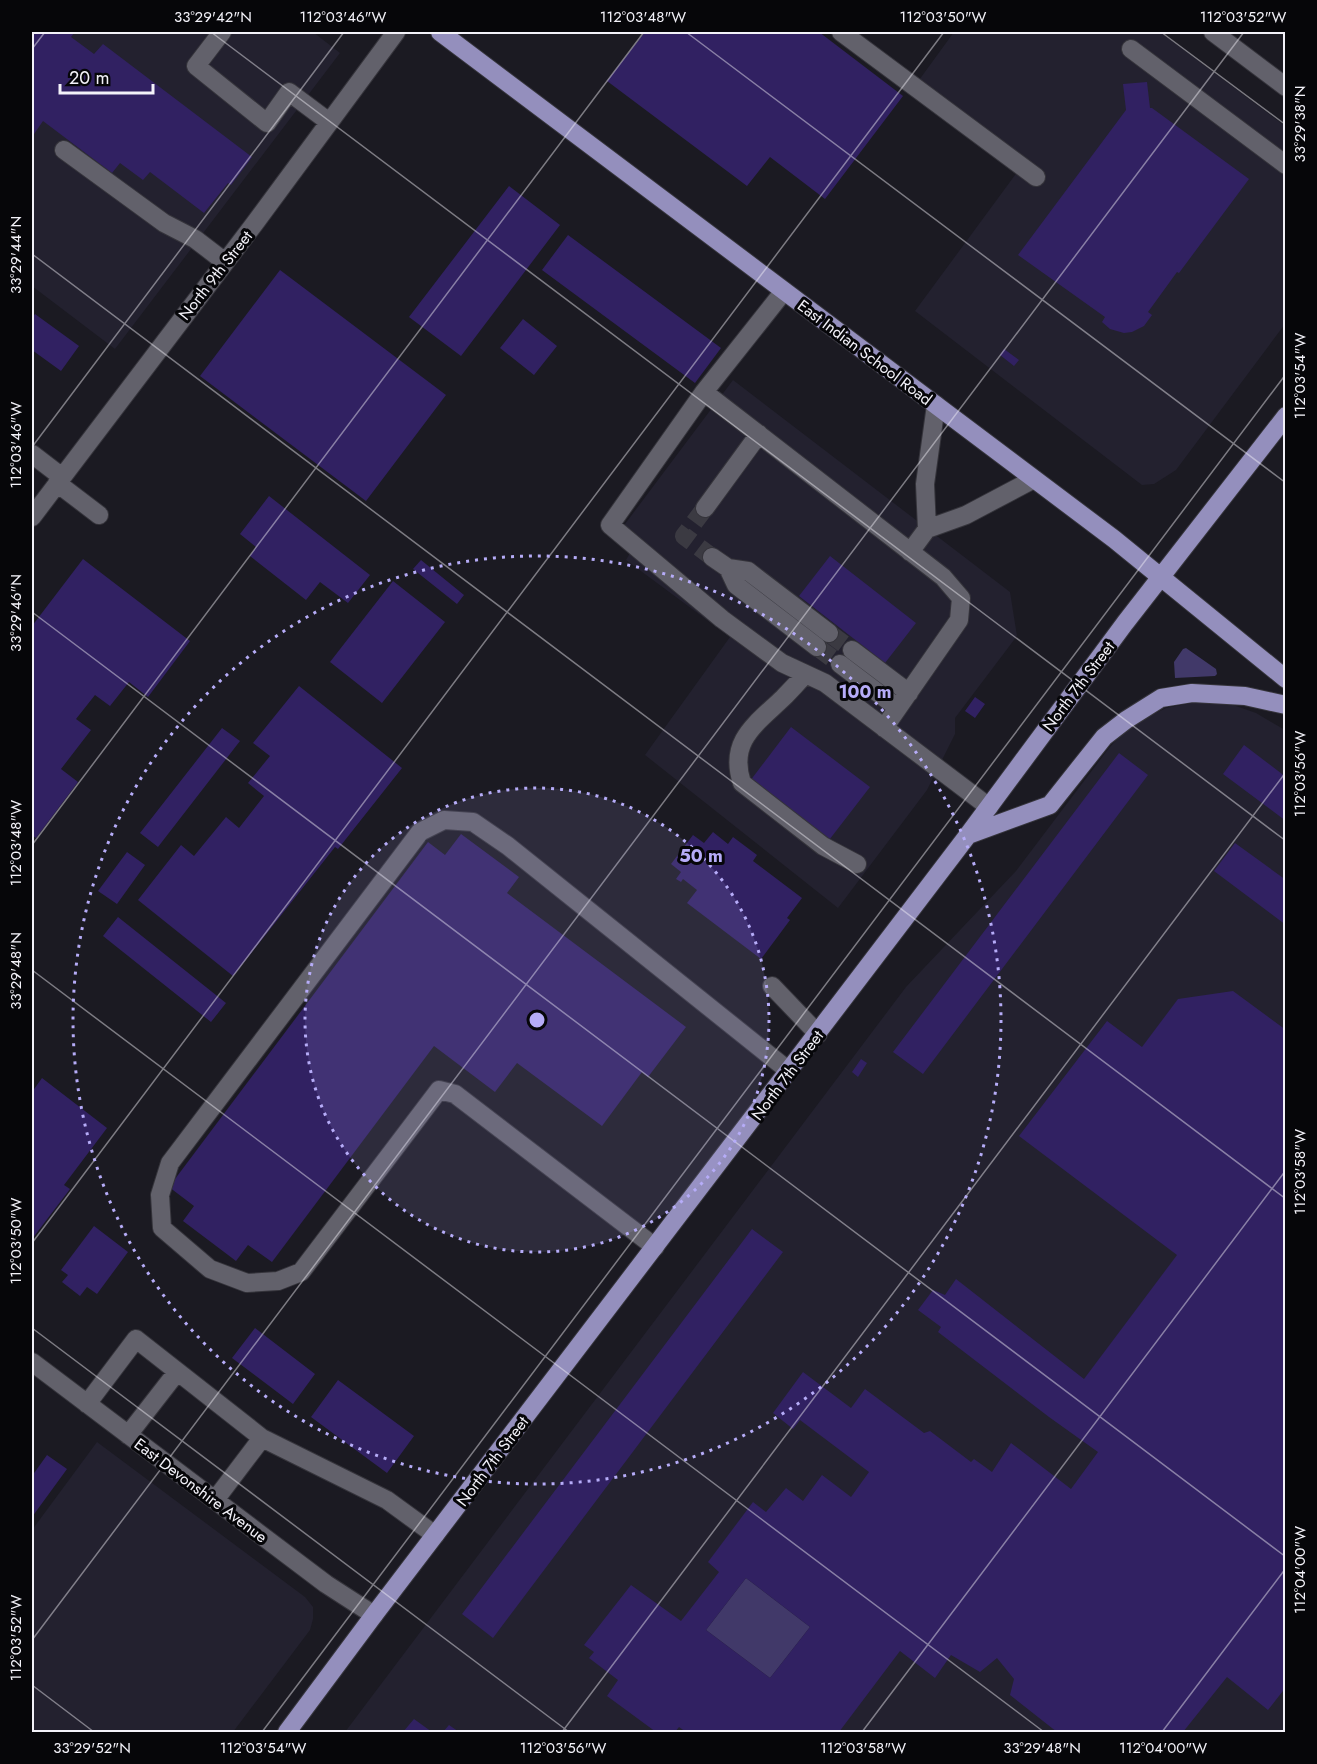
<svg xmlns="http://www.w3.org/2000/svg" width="1317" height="1764" font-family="Jost,sans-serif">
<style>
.built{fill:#23212f}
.green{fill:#413969}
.building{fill:#312162;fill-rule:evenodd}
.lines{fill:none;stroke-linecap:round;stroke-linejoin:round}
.minor-tunnel{stroke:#3b3a42;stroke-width:18;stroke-dasharray:18 9;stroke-linecap:butt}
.minor-casing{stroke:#35343b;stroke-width:20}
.major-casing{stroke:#35343b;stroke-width:20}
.minor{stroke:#62616b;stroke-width:18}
.major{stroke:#948fbd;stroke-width:18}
.ticks{fill:none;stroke:#f3f2f9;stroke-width:1.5;stroke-opacity:0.45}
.ring{fill:none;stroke:#b6acf8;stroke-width:3;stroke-dasharray:3 6}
.labels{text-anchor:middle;stroke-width:6;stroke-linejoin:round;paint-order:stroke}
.street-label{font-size:16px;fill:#f3f2f9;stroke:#060609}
.centre{fill:#b6acf8;stroke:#060609;stroke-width:3}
.ring-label{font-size:18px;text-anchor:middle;font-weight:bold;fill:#b6acf8;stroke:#060609;stroke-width:6;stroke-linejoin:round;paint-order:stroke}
.neatline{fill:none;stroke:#f3f2f9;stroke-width:2}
.ticks-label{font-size:15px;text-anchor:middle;fill:#f3f2f9}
</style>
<rect width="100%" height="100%" fill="#1b1a22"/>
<path class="built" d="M32 32H313L340 53 115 349 32 286Z
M954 32H1160L1285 126V324L1176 470 1154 484 1142 485 915 311 1021 167 914 87Z
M733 380 1010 592 1017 636 955 718V734L927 790 838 908 645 755 730 637 626 560 630 553 613 540Z
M1201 701 1233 705 1256 713 1285 730V1732H345L906 987 1016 871 1109 748 1122 734 1144 719 1166 708Z
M97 1442 305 1597 313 1607V1619L310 1630 233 1732H32V1530Z"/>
<path class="green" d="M1186 648 1216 669 1217 674 1215 676 1175 678 1174 662 1183 649Z
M746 1578 810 1627 770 1678 706 1630Z"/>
<path class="building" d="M32 32H75L71 37 94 54 103 44 252 157 231 185 228 183 204 213 150 172 143 180 120 163 112 173 43 121 32 137Z
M645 32H819L903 96 825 199 770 157 747 186 607 81Z
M1147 82 1150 108H1152L1249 179 1179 273 1177 272 1148 312 1152 315 1144 326 1132 332 1124 333 1110 329 1102 322 1105 317 1018 255 1126 110 1123 84Z
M509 186 560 225 461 356 409 317Z
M568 235 721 348 695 383 542 270Z
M280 270 446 395 366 501 200 376Z
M35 314 79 346 61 371 32 350V318Z
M523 319 557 346 534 375 500 348Z
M1004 349 1019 360 1014 366 1000 355Z
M269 496 370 575 348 603 320 582 306 600 250 556 256 547 240 534Z
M830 556 916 623 885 663 799 596Z
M83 559 190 641 148 697 129 682 110 706 95 695 76 719 91 730 61 769 78 782 36 838 32 835V626Z
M421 560 464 595 457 604 413 569Z
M393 581 445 622 382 703 330 662Z
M299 686 402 768 338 849 335 847 233 976 138 900 181 845 194 856 226 817 239 828 264 796 248 783 270 756 253 743Z
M975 697 985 704 975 718 965 711Z
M791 727 870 787 826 844 747 785Z
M222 728 240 741 158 847 140 833Z
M1244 745 1286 777V821L1223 774Z
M1119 753 1148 775 923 1074 893 1052Z
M713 832 728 844 733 837 757 855 753 861 802 898 787 918 790 920 761 959 687 903 697 890 683 879 681 882 676 879 681 872 671 864 693 835 704 843Z
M461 834 519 877 507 893 686 1027 648 1077 642 1072 602 1126 517 1063 495 1092 434 1046 272 1262 248 1245 236 1261 183 1221 194 1206 169 1187 428 842 445 855Z
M1235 843 1286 880V925L1214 871Z
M127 852 145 865 117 904 98 891Z
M118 917 226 1003 211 1022 103 936Z
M1233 991 1286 1030V1687L1268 1710 1227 1677 1183 1732H1057L1010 1695 1014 1679 997 1658 980 1672 951 1655 935 1678 900 1651 839 1732H686L679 1727 675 1732H656L607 1696 618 1680 589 1658 594 1652 584 1645 631 1585 681 1621 719 1572 708 1562 753 1502 766 1512 786 1488 803 1501 822 1475 851 1497 869 1472 800 1420 793 1429 773 1413 803 1372 851 1408 865 1389 924 1433 930 1431 971 1462 974 1459 992 1472 1011 1443 1071 1489 1098 1452 1049 1417 938 1332 941 1327 918 1310 933 1290 945 1295 956 1279 1084 1379 1177 1255 1019 1136 1107 1021 1142 1047 1178 999ZM746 1578 810 1627 770 1678 706 1630Z
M861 1059 867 1063 858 1077 852 1072Z
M42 1078 107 1128 64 1185 70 1189 32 1239V1092Z
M94 1226 128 1252 97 1294 87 1287 80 1296 62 1282 68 1275 61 1270Z
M752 1229 783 1252 493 1638 462 1614Z
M255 1328 315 1374 293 1404 232 1358Z
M338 1380 414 1436 387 1473 311 1417Z
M47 1455 67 1469 32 1517V1476Z
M414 1719 432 1732H403Z
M449 1725 459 1732H443Z"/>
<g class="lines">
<path class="minor-tunnel" d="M705 508 684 536 712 557
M829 633 852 650
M817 647 840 664"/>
<defs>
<path id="minor" d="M222 32 196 66 267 123 289 92 329 122
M841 32 1036 177
M1213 32 1286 87
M1131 49 1286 165
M64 150 164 223 195 239 225 262
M784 291 704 392 610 525 722 619 782 663 825 683 989 807
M704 392 943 577 961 598 959 620 884 728
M32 454 62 477
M57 483 99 515
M705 508 759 434
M32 517 255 223 396 32
M927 529 925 484 936 405
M910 552 927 529 966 515 1034 479
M712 557 728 568 748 571 829 633
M728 568 736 585 817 647
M852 650 909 693
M840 664 898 708
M806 674C798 682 791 690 783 698 756 724 728 741 742 783L823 846 857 864
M772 986 818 1034
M655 1247 455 1094 439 1090 301 1272 278 1281 247 1283 210 1269 162 1228 160 1195 170 1163 420 832 444 820 473 822 508 846 789 1071
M32 1362 326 1584 374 1615
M87 1404 136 1339 262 1438 387 1500 435 1535
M128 1435 177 1372
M215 1500 262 1438"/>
<path id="major" d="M440 32 1114 539 1286 679
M968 835 1050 805 1104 737 1126 720 1161 698 1192 693 1245 696 1286 705
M287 1732 374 1615 968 835 1125 623 1286 416"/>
</defs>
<use href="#minor" class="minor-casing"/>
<use href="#major" class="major-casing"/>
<use href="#minor" class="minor"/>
<use href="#major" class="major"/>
</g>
<path class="ticks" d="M211 32 1286 841M686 32 1286 483M1161 32 1286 125M32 49 45 32M32 254 1286 1199M32 447 344 32M32 612 1286 1557M32 845 644 32M32 970 1044 1732M32 1243 944 32M32 1328 569 1732M32 1640 1244 32M32 1685 94 1732M262 1732 1286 374M562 1732 1286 772M862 1732 1286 1170M1162 1732 1286 1568"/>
<circle cx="537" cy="1020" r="232" fill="#b6acf8" fill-opacity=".12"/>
<g class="ring">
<circle cx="537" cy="1020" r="232"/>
<circle cx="537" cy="1020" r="464"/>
</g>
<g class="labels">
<g class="street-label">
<text transform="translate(215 275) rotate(-52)" y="6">North 9th Street</text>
<text transform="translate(865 352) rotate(37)" y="6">East Indian School Road</text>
<text transform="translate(1078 686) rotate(-53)" y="6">North 7th Street</text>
<text transform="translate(787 1075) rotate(-53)" y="6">North 7th Street</text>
<text transform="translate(492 1461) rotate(-53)" y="6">North 7th Street</text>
<text transform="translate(201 1490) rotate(37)" y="6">East Devonshire Avenue</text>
</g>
</g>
<circle cx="537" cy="1020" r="9" class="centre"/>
<g class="ring-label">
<text x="865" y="698">100 m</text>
<text x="701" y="862">50 m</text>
</g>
<rect width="1317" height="1764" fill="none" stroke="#060609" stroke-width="66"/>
<path d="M60 84v9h93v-9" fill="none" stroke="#f3f2f9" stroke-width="3"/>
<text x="69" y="84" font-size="18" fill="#f3f2f9" stroke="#060609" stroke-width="4.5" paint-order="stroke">20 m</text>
<rect x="33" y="33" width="1251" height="1698" class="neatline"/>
<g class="ticks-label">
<text x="213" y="22">33°29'42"N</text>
<text x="343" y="22">112°03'46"W</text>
<text x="643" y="22">112°03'48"W</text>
<text x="943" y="22">112°03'50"W</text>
<text x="1243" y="22">112°03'52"W</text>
<text transform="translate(1300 124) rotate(-90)" y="5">33°29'38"N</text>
<text transform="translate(16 255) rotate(-90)" y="5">33°29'44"N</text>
<text transform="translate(1300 376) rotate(-90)" y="5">112°03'54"W</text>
<text transform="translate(16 445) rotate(-90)" y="5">112°03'46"W</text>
<text transform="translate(16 613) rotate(-90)" y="5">33°29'46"N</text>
<text transform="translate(1300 774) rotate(-90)" y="5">112°03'56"W</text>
<text transform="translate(16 843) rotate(-90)" y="5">112°03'48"W</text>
<text transform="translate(16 971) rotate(-90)" y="5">33°29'48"N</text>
<text transform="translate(1300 1172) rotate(-90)" y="5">112°03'58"W</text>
<text transform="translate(16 1241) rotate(-90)" y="5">112°03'50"W</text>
<text transform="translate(1300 1570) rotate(-90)" y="5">112°04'00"W</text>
<text transform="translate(16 1638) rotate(-90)" y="5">112°03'52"W</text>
<text x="92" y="1753">33°29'52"N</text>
<text x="263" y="1753">112°03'54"W</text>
<text x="563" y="1753">112°03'56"W</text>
<text x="863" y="1753">112°03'58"W</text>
<text x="1042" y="1753">33°29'48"N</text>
<text x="1163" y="1753">112°04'00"W</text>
</g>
</svg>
